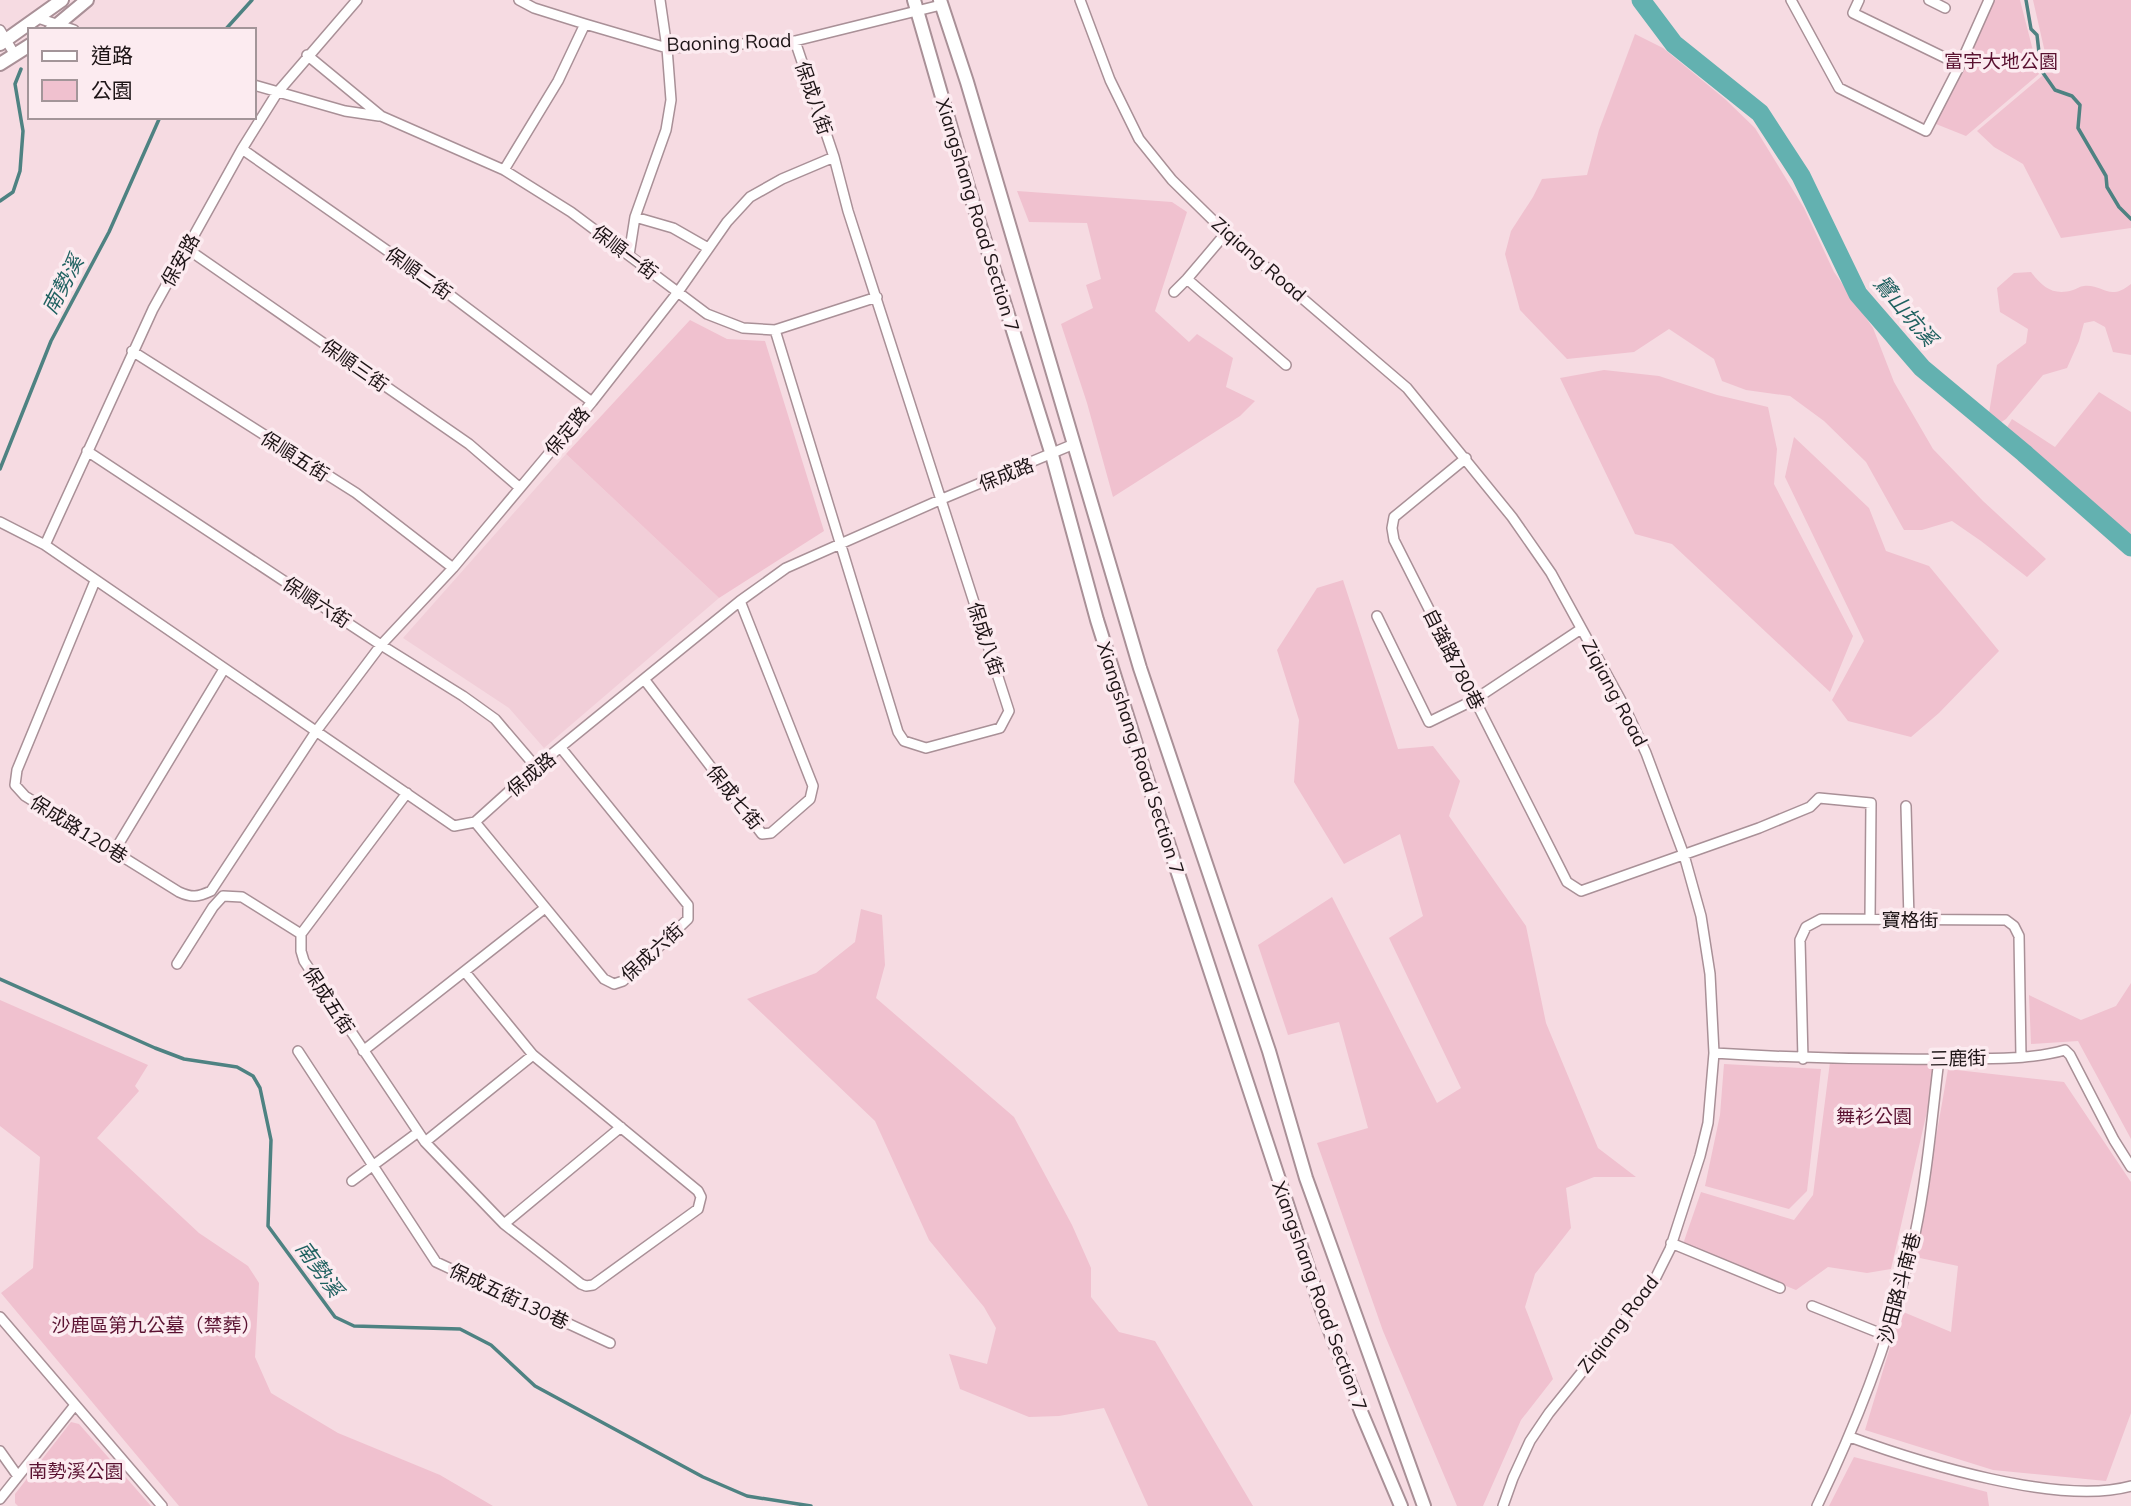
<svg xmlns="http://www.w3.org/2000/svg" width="2131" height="1506" font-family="Mulish,'Noto Sans TC',sans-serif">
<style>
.built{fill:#f1ced8}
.green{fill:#f0c1cf}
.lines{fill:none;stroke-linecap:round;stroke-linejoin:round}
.stream{stroke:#4e8282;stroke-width:3.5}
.river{stroke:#63b1b0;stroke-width:19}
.street-casing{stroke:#a99097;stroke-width:12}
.secondary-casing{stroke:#a99097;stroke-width:16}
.street{stroke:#fff;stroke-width:9}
.secondary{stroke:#fff;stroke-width:12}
.labels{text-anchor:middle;stroke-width:7;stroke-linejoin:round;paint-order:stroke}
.street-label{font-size:19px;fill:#1d1416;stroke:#fcebf0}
.park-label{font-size:19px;fill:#5a1231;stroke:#fcebf0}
.water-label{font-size:21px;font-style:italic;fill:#1f6160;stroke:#fcebf0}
</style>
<rect width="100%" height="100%" fill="#f6dbe2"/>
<path class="built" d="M566 454 719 598 544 748 509 708 403 638Z"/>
<path class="green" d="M1993 0H2020L2039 74 1966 136 1936 124Z
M2033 0H2131V228L2061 238 2023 164 1994 147 1977 131 2049 70Z
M1635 34 1663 48 1725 99 1755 128 1804 208 1834 272 1873 328 1894 382 1933 449 1983 501 2046 559 2027 577 1981 541 1952 521 1922 530H1904L1866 462 1824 421 1790 396 1746 390 1722 381 1714 359 1669 329 1634 352 1567 359 1520 310 1505 254 1511 231 1533 197 1542 179 1587 175 1599 130Z
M1017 191 1172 202 1187 212 1155 311 1189 342 1197 334 1233 358 1226 387 1255 401 1240 416 1113 497 1087 403 1061 324 1093 308 1086 285 1101 279 1087 223 1029 222Z
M2031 272C2043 288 2054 296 2073 290 2077 289 2080 286 2084 286 2103 284 2109 302 2131 284V355L2113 352 2105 327 2094 321 2084 323 2079 341 2067 368 2043 375 2006 419 1998 424 1989 413 1997 365 2026 343 2028 329 2000 312 1997 288 2014 273Z
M690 320 727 339 765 341 824 531 719 598 566 454Z
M1604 370 1659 376 1717 395 1768 407 1777 449 1774 484 1853 636 1830 692 1672 544 1635 534 1560 378Z
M2099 392 2131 412V538L2006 429 2012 419 2055 447Z
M1794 437 1869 508 1886 551 1929 566 1999 651 1939 713 1911 737 1848 721 1832 700 1864 641 1785 477Z
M1343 580 1398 749 1433 746 1460 781 1449 816 1526 926 1546 1023 1598 1148 1636 1177H1594L1566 1188 1571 1228 1535 1274 1525 1307 1553 1379 1521 1420 1483 1506H1457L1383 1331 1317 1143 1368 1128 1339 1022 1288 1035 1258 945 1332 897 1437 1103 1461 1088 1389 938 1423 916 1400 834 1344 864 1294 782 1299 720 1277 650 1317 588Z
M861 909 882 915 885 965 876 998 1014 1117 1072 1225 1091 1268V1297L1119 1332 1155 1341 1253 1506H1148L1104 1408 1059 1416 1029 1417 960 1389 949 1354 987 1364 996 1328 984 1307 929 1240 875 1121 747 999 816 973 855 942Z
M2131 983V1139L2078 1041 2031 1044 2029 995 2081 1020 2116 1006Z
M0 1000 148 1065 135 1086 139 1091 97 1138 199 1233 248 1266 259 1283 255 1357 271 1393 338 1433 440 1475 493 1506H179L1 1293 33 1268 40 1157 0 1126Z
M1939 1059 1891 1269 1867 1273 1828 1267 1796 1290 1683 1244 1701 1192 1794 1220 1813 1195 1830 1062Z
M1724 1064 1821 1069 1807 1191 1789 1209 1705 1186 1720 1115Z
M1948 1069 2064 1082 2131 1182V1413L2106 1481 1993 1470 1865 1430 1901 1311 1951 1332 1958 1266 1915 1257Z
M71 1422 79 1424 151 1506H18L15 1503V1494Z
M1854 1457 1987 1492 1989 1506H1829Z"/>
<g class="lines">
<path class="stream" d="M2026 0 2031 29 2037 35 2041 70 2055 90 2072 96 2080 105 2078 128 2106 176 2107 187 2119 207 2131 219
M225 30 252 0
M0 201 13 192 20 171 23 131 15 84 21 69
M0 469 51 341 109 232 160 117
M0 979 155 1048 184 1059 237 1067 253 1076 260 1088 271 1140 268 1226 335 1317 354 1326 460 1329 491 1345 535 1386 703 1477 747 1496 811 1506"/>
<path class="river" d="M1641 0 1674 44 1760 113 1801 176 1858 294 1922 368 2024 453 2131 547"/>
<defs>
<path id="street" d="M519 0 534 8 585 24 667 48 795 41 941 5
M1080 0 1110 80 1139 139 1172 180 1226 233 1407 388 1512 517 1551 573 1625 708 1646 753 1684 855 1701 916 1710 974 1714 1053 1708 1123 1700 1156 1670 1249 1652 1285 1549 1413 1530 1441 1513 1478 1503 1506
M1791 0 1839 88 1926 131 1960 65 1989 0
M1859 0 1853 13 1960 65
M1929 0 1945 8
M38 18 74 30
M0 30 15 55
M307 55 381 116 504 170 571 212 707 314 743 328 775 330 877 297
M254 85 345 111 379 116
M242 149 442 289 592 402
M504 170 558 81 585 24
M635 217 673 228 708 248
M186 248 469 444 520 488
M629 255 635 217 666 130 671 100 667 48 660 0
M1187 279 1286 365
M1174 292 1187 279 1226 233
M775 330 898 732 904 741 926 748 1000 728 1009 711 848 211 834 157 795 41
M132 351 356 493 453 568
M87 451 381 645 463 696 495 719 536 767
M1466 458 1394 517 1392 528 1394 540 1567 882 1581 891 1759 828 1810 807 1819 798 1871 803 1870 919
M0 522 45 545 454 826 475 822 536 767 644 679 740 601 786 568 942 499 1074 444
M45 545 153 309 242 149 277 93 357 0
M95 581 17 770 15 785 25 796 179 892C192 898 198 897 211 891L317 730 381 645 453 568 592 402 678 292 727 222 750 197 782 179 834 157
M1377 616 1429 722 1474 700 1581 629
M644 679 762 834 771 833 810 799 813 786 740 601
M407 793 301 934V951L304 961 425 1142 504 1224 581 1284 586 1286 593 1285 698 1209 701 1197 698 1191 533 1055 465 972
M1906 806 1909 920
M475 822 604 979 614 984 623 981 688 919V905L561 748
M115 850 224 669
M177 964 213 907 223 896 242 897 301 934
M298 1051 436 1262 610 1343
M363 1051 545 908
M1714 1053C1795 1058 1876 1060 1957 1059 1993 1058 2030 1060 2065 1050L2070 1055 2114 1140 2131 1167
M1803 1059 1800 940 1806 927 1821 919 2006 920 2014 926 2019 936 2021 1057
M425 1142 533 1055
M352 1181 417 1133
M504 1224 621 1127
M1671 1243 1780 1288
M1812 1306 1887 1336
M0 1317 162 1506
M1850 1437C1921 1463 2059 1506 2131 1486
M0 1451 17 1475
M0 1499 75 1405
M1817 1506C1859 1419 1894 1329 1915 1234 1927 1177 1932 1117 1939 1059"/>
<path id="secondary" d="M914 0 968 187 1052 455 1097 620 1145 773 1322 1310 1362 1414 1401 1506
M940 0 967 82 1140 668 1269 1051 1306 1178 1424 1506
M51 30 87 0
M0 44 62 0
M0 64 30 45"/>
</defs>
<use href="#street" class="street-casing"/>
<use href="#secondary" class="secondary-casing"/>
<use href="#street" class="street"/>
<use href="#secondary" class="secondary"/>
</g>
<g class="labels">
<g class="street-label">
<text transform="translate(729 42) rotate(-2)" y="7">Baoning Road</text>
<text transform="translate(814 98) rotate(71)" y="7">保成八街</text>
<text transform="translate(978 215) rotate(73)" y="7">Xiangshang Road Section 7</text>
<text transform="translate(625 252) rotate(37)" y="7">保順一街</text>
<text transform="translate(1259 259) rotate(41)" y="7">Ziqiang Road</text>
<text transform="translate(180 260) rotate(-61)" y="7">保安路</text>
<text transform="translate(419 273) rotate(35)" y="7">保順二街</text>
<text transform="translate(355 365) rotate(35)" y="7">保順三街</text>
<text transform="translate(567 431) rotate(-50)" y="7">保定路</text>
<text transform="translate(295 456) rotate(32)" y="7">保順五街</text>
<text transform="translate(1006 474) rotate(-22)" y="7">保成路</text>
<text transform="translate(317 602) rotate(33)" y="7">保順六街</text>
<text transform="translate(986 639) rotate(72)" y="7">保成八街</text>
<text transform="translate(1454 659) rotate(63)" y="7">自強路780巷</text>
<text transform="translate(1615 693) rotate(62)" y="7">Ziqiang Road</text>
<text transform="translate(1141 758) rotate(72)" y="7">Xiangshang Road Section 7</text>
<text transform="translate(531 774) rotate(-40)" y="7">保成路</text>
<text transform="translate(735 797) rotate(51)" y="7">保成七街</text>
<text transform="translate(79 829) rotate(32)" y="7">保成路120巷</text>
<text x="1910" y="927">寶格街</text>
<text transform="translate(652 952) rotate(-42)" y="7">保成六街</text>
<text transform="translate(329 1000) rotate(57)" y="7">保成五街</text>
<text transform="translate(1958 1058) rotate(-1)" y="7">三鹿街</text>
<text transform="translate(1899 1288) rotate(-75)" y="7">沙田路斗南巷</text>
<text transform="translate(509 1296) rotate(25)" y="7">保成五街130巷</text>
<text transform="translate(1320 1296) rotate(70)" y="7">Xiangshang Road Section 7</text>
<text transform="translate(1618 1324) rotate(-52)" y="7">Ziqiang Road</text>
</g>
<g class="park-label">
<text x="2001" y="68">富宇大地公園</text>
<text x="1874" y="1123">舞衫公園</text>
<text x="156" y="1332">沙鹿區第九公墓（禁葬）</text>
<text x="76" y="1478">南勢溪公園</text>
</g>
<g class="water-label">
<text transform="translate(63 285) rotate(-62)" y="7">南勢溪</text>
<text transform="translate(1905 311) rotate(50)" y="7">鷺山坑溪</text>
<text transform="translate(319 1269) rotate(54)" y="7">南勢溪</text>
</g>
</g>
<rect x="28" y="28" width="228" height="91" fill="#fcebf0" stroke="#a39599" stroke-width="2"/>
<rect x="42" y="51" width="35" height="10" fill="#ffffff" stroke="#a39599" stroke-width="2"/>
<text x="91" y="63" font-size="21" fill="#1d1416">道路</text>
<rect x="42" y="80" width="35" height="21" fill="#f0c1cf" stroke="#a39599" stroke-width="2"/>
<text x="91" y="98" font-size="21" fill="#1d1416">公園</text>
</svg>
